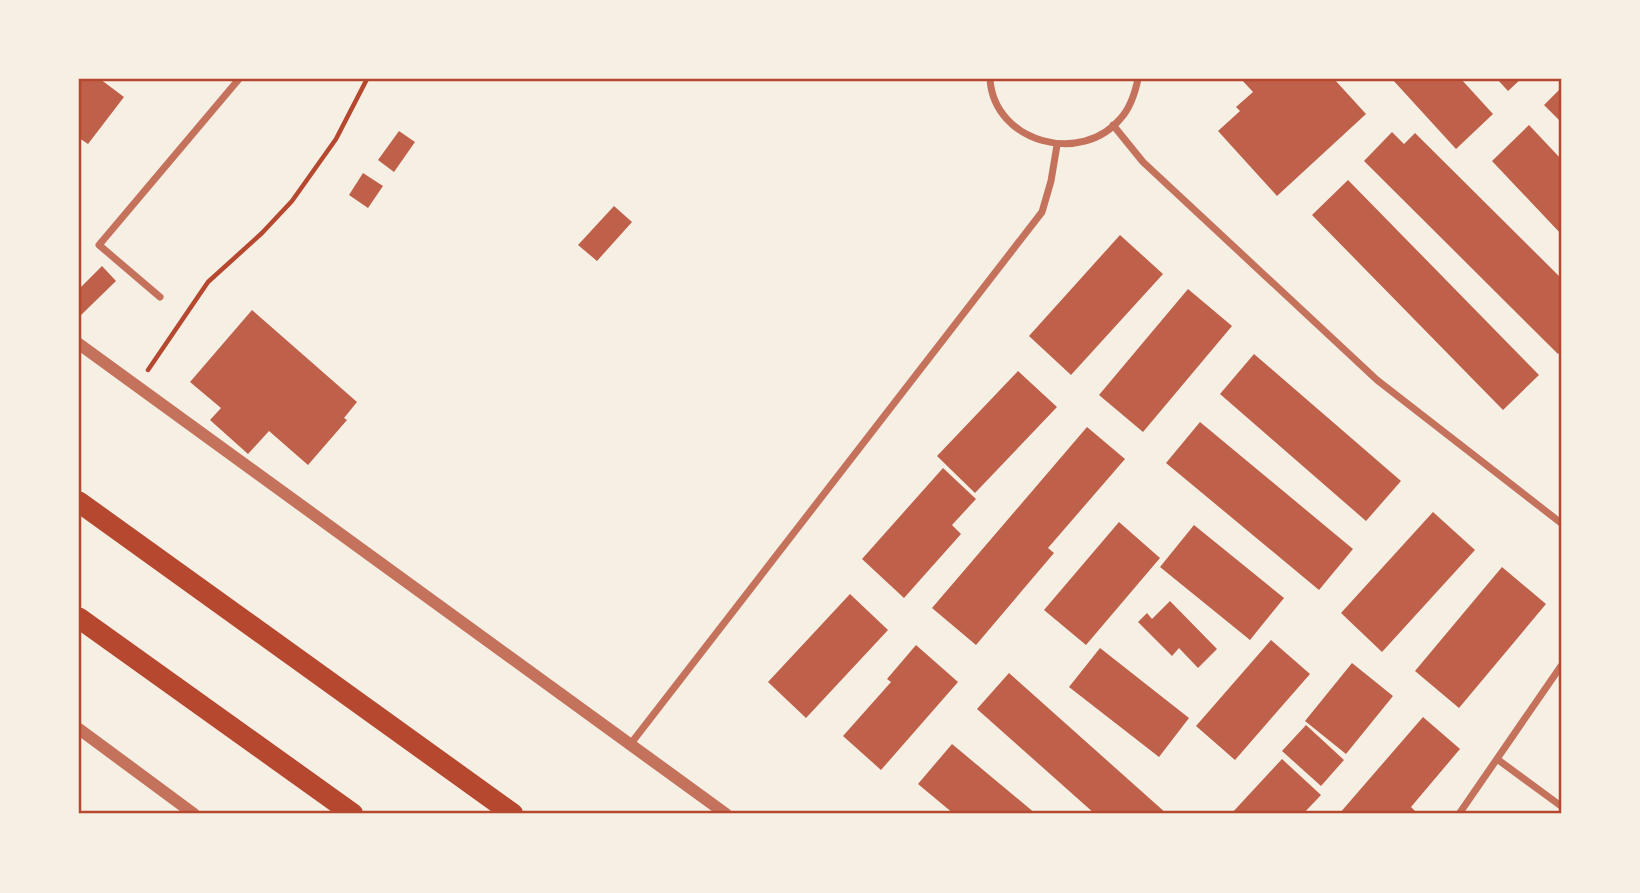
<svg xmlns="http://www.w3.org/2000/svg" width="1640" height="893" font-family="'Fira Sans',sans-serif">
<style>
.building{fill:#bf614a}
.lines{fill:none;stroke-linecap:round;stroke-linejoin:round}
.path{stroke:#b5482f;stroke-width:4.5}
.minor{stroke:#c5725c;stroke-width:7}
.tertiary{stroke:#c5725c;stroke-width:12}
.motorway{stroke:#b5482f;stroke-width:21}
.neatline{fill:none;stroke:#b5482f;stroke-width:2.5}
</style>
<rect width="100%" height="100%" fill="#f6efe4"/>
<path class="building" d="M79 79H100L124 97 88 144 79 138Z
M1241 79H1334L1366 114 1277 196 1218 131 1240 111 1236 107 1253 92Z
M1392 79H1461L1493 114 1456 149Z
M1497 79H1521L1508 91Z
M1561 88V122L1544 105Z
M1529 125 1561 159V234L1492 161Z
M399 131 415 142 394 172 378 160Z
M1392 132 1404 144 1415 133 1561 278V351L1558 354 1364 161Z
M363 173 383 186 368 208 349 195Z
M1348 180 1539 375 1503 410 1312 215Z
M614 206 632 222 597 261 578 245Z
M1120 235 1163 274 1071 375 1029 336Z
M102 266 116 281 79 317V289Z
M1188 289 1232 326 1143 432 1099 395Z
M252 310 357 402 344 418 347 420 308 465 269 431 248 454 210 420 221 408 190 382Z
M1254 354 1401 481 1366 521 1220 394Z
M1018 371 1057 407 975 493 937 456Z
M1200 422 1353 549 1319 590 1166 463Z
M1087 427 1125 459 1048 548 1054 553 976 645 932 608Z
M943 468 976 499 952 525 961 534 904 598 862 559Z
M1433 512 1475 550 1382 652 1341 613Z
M1119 522 1160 558 1086 645 1044 610Z
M1194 525 1284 598 1250 640 1160 567Z
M1502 567 1546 604 1459 708 1415 671Z
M850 594 888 630 806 718 768 682Z
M1170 601 1217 649 1198 668 1179 648 1172 656 1138 622 1147 613 1152 619Z
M1271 640 1310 674 1235 760 1196 726Z
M916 645 958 682 881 770 843 736 891 682 887 679Z
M1100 648 1189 718 1159 757 1069 687Z
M1352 663 1393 696 1346 754 1305 721Z
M1009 673 1167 814H1095L977 709Z
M1423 717 1460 749 1411 807 1415 811 1412 814H1339Z
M1306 725 1344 760 1321 786 1282 751Z
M952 744 1036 814H954L918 784Z
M1282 759 1321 795 1303 814H1231Z"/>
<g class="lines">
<path class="path" d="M148 370 208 282 262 233 292 201 336 139 367 79"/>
<path class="minor" d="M990 79C994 143 1082 166 1121 118 1131 107 1135 93 1138 79
M1113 125 1143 162 1377 380 1561 523
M160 297 99 245 239 79
M629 746 1042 212 1051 181 1057 145
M1497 759 1561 806
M1459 814 1561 666"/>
<path class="tertiary" d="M79 344 726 814
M79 729 194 814"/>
<path class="motorway" d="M79 502 513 814
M79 618 353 814"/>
</g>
<rect width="1640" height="893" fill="none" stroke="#f6efe4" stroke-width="161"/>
<rect x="80" y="80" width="1480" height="732" class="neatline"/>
</svg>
